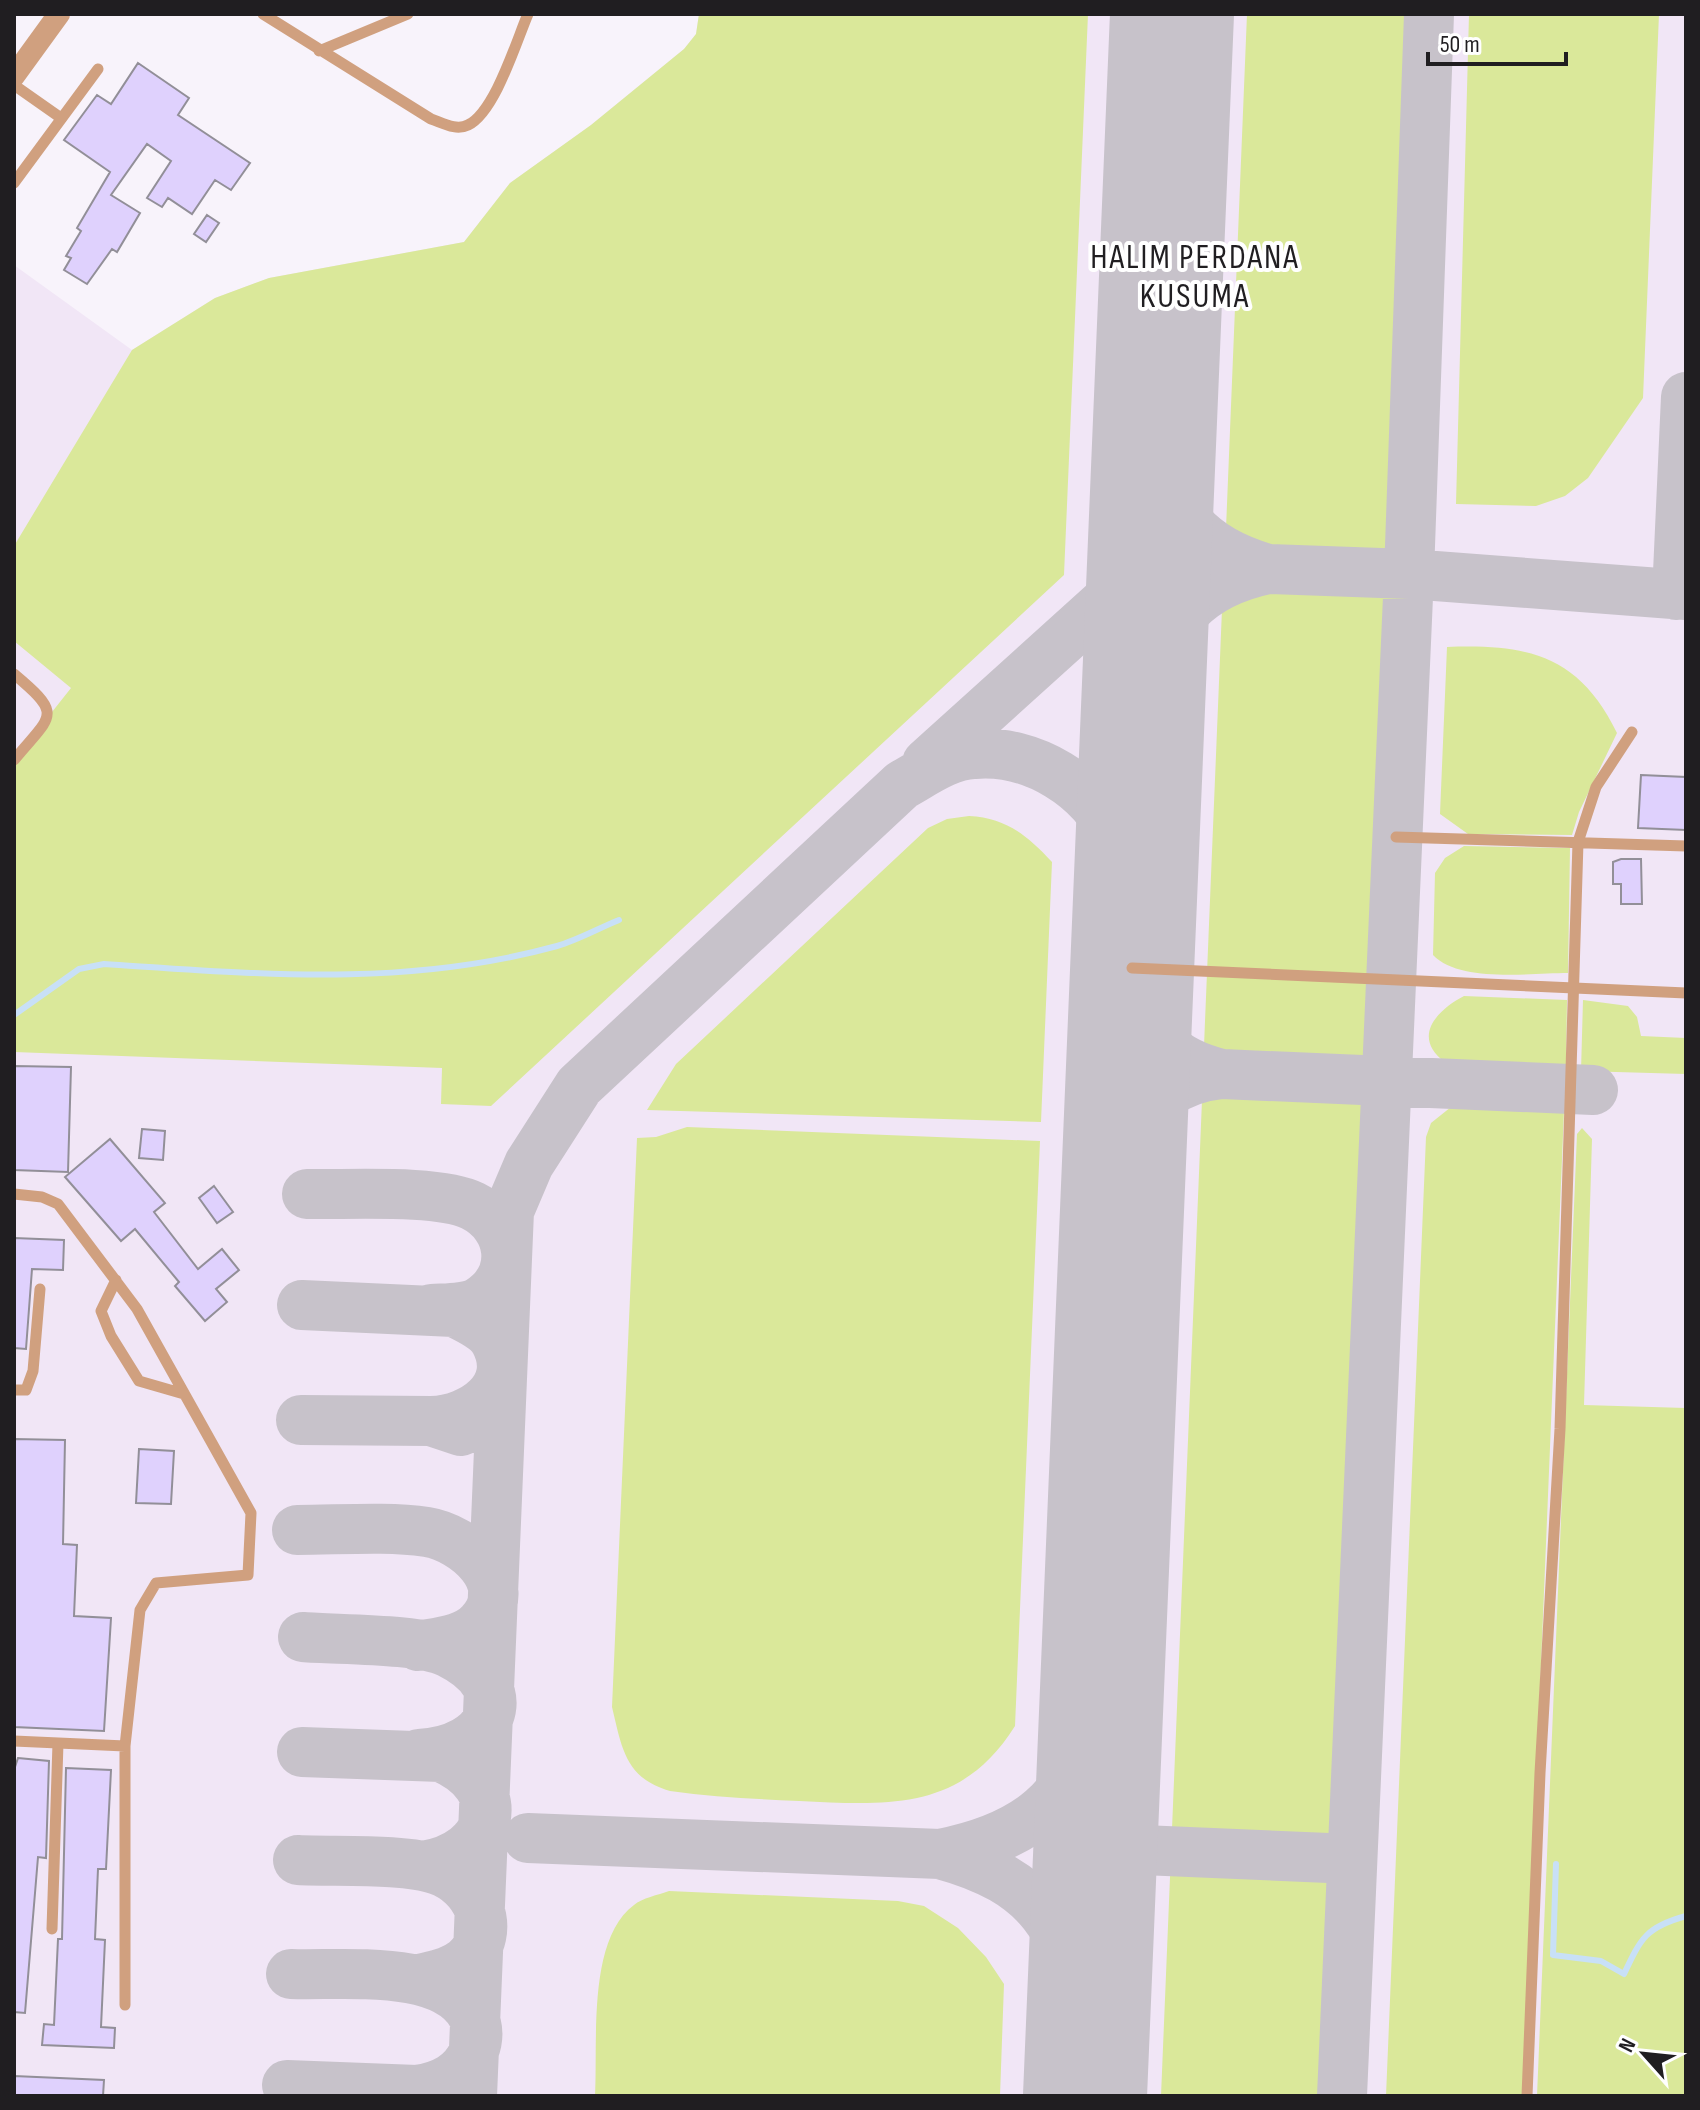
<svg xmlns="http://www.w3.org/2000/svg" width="1700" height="2110" font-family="'Sofia Sans Condensed',sans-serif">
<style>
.built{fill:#f1e6f6}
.green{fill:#dae89a}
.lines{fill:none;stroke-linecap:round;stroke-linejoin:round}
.stream{stroke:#c8e0f7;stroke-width:6}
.taxiway{stroke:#c7c2ca;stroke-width:50}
.runway{stroke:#c7c2ca;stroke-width:124}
.building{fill:#dfd1fd;stroke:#928f98;stroke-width:2}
.service{stroke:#d0a07f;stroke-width:11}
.minor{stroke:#d0a07f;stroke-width:22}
.labels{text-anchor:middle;stroke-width:8;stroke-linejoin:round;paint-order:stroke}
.quarter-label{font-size:34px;letter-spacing:2px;fill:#201e21;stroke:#fff}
</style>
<rect width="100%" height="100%" fill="#f8f3fb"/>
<path class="built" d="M699 14H1686V2096H14V265L132 350 215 298 269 278 464 242 510 183 591 125 684 49 696 34Z"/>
<path class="green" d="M699 14H1088L1064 575 491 1106 441 1104 442 1068 14 1052V760L71 688 14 641V546L132 350 215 298 269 278 464 242 510 183 591 125 684 49 696 34Z
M1247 14H1429L1409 574 1342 2096H1161L1203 1076 1219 1073 1203 1070 1223 585 1235 576 1266 569 1225 553Z
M1469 14H1659L1643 398 1588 478 1565 496 1536 506 1456 504Z
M1447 647C1528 644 1579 655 1617 733L1579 812 1572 835 1468 834 1440 814Z
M969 816C1006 818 1027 835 1052 862L1041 1122 647 1110 676 1064 928 828 947 819Z
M1464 846 1570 848 1568 973C1529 973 1460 983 1433 955L1435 873 1445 858Z
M1464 996 1567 1000 1566 1065 1445 1062C1411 1037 1437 1010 1464 996Z
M1583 1000 1628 1006 1637 1017 1641 1036 1686 1038V1074L1581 1071Z
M1451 1107 1564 1111 1523 2096H1386L1426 1137 1431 1123Z
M687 1127 1040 1141 1015 1726C961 1812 888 1805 799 1801 756 1799 713 1797 670 1791 625 1778 622 1748 612 1707L637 1138 656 1137Z
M1582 1128 1592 1139 1584 1405 1686 1408V2096H1537L1577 1134Z
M669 1891 898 1901 924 1906 958 1928 986 1957 1004 1984 1000 2096H595C598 2042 587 1940 634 1905 642 1898 658 1895 669 1891Z"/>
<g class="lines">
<path class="stream" d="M14 1015 79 969 104 964C260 974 404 988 557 946 578 940 599 928 619 920
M1556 1864 1553 1955 1601 1961 1624 1974C1641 1938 1646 1927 1686 1916"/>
<path class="taxiway" d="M1268 569 1409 574 1686 595
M1677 595 1686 397
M1143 689C1167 622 1196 584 1268 569 1194 548 1167 509 1154 435
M927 763 1123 586 1150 522
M1222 1074 1593 1090
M1124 1145C1146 1103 1174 1079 1222 1074 1171 1062 1141 1033 1131 982
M307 1194C348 1195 439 1189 473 1206 513 1226 519 1276 480 1301 467 1309 447 1308 432 1309
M302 1305 454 1312C468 1319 487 1327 495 1341 520 1388 472 1420 431 1421
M301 1420 431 1421 461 1431
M297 1530C339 1530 386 1526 427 1532 465 1538 518 1583 481 1623 466 1640 439 1642 418 1646
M303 1637C339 1640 419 1638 449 1653 523 1690 492 1750 419 1754
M302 1752 441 1757C513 1788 494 1855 423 1866
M528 1838 940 1854
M1095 1848 1352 1859
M298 1860C336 1862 405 1858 438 1870 476 1883 500 1931 466 1961 453 1972 436 1975 420 1979
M291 1974C343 1976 445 1963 473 2016 479 2028 479 2038 474 2051 464 2076 442 2086 417 2090
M1088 2023C1066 1928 1040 1881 940 1854 1031 1836 1069 1800 1101 1715
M287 2085 417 2090 435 2096
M472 2096 509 1211 529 1164 579 1086 902 785C924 773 948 755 974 754 1032 749 1093 786 1116 840 1127 866 1129 896 1134 923
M1342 2096 1409 574 1429 14"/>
<path class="runway" d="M1085 2096 1172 14"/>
</g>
<path class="building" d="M138 63 189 98 178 115 250 163 231 190 215 180 192 214 168 198 162 207 147 198 171 161 147 144 111 195 140 213 117 252 112 249 87 284 64 270 71 258 66 256 81 231 77 228 110 172 64 140 97 95 111 104Z
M207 215 219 223 206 242 194 234Z
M1641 775 1686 777V830L1638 828Z
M1621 859H1641L1642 904H1621V884H1613V862Z
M14 1066 71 1067 68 1172 14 1170Z
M142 1129 165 1131 163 1160 139 1158Z
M110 1139 165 1203 154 1212 198 1269 222 1249 239 1270 216 1289 227 1302 205 1321 175 1286 179 1282 135 1229 121 1241 65 1177Z
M214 1186 233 1212 217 1223 199 1198Z
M14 1238 64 1240 63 1270 32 1269 26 1349 14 1348Z
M14 1439 65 1440 63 1544 77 1545 74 1616 111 1618 104 1731 14 1727Z
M139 1449 174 1451 171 1504 136 1503Z
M18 1758 49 1761 46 1858 38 1857 25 2013 14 2012V1770Z
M66 1768 111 1770 106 1869H98L95 1939 105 1940 101 2027 115 2028 114 2048 42 2045 44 2024 54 2025 58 1939H62Z
M14 2076 104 2080 103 2096H14Z"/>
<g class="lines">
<path class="service" d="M263 14 431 119C443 123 456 131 468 125 495 112 516 42 528 14
M319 51 408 14
M14 85 61 118
M14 183 98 69
M14 674C64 716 52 714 14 760
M1396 837 1686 846
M1132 968 1686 993
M14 1194 42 1197 58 1204 137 1309 251 1513 248 1575 156 1583 140 1610 125 1746
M116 1280 101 1311 111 1336 139 1381 184 1394
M14 1390H26L33 1371 40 1289
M14 1741 125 1746V2005
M52 1929 58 1743
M1527 2096 1540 1773 1560 1429 1578 842 1596 787 1632 732"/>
<path class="minor" d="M14 76 59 14"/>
</g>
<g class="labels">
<g class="quarter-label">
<text x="1195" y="268">HALIM PERDANA<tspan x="1195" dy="39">KUSUMA</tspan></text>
</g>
</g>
<rect width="1700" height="2110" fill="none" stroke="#201e21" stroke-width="32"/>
<g transform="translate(1644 2054) rotate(297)" stroke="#ffffff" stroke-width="6" paint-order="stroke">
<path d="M0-6L14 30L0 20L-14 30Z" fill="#201e21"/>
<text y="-12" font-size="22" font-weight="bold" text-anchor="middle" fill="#201e21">N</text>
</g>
<path d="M1428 52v12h138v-12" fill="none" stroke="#201e21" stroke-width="4"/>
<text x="1440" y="52" font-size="24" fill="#201e21" stroke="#ffffff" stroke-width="6" paint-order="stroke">50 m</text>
</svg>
